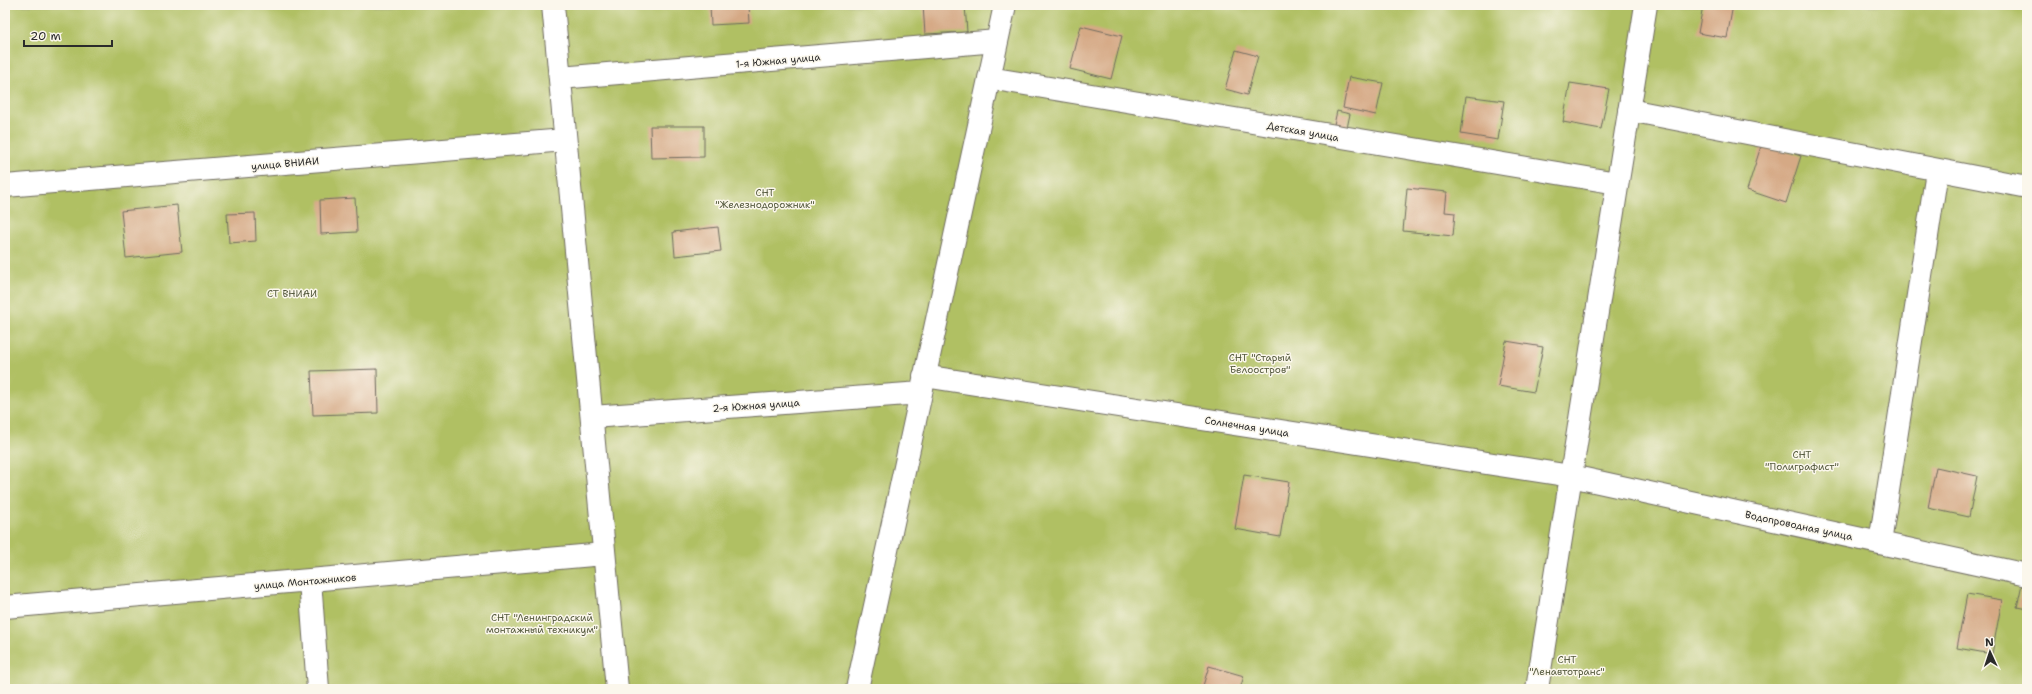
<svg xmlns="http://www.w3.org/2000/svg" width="2032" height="694" font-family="'Shantell Sans',sans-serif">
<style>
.green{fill:#b0c063;stroke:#6e7647}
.building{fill:#d5a985}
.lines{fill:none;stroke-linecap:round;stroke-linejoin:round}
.minor-casing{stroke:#6e6a5e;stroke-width:24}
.minor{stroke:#fff;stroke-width:22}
.labels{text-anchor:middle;stroke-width:3;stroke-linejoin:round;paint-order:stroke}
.street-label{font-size:10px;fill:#2b2b2b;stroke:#fbf7ec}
.park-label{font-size:10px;fill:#53583c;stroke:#fbf7ec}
</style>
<rect width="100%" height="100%" fill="#fbf7ec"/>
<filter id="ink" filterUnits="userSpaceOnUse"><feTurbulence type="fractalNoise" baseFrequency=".025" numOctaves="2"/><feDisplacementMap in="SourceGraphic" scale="8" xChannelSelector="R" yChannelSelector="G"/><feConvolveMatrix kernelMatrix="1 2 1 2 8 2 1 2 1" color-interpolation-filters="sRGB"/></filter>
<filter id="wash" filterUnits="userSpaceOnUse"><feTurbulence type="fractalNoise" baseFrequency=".012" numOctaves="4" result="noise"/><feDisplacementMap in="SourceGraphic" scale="16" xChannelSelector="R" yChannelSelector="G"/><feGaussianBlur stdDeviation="0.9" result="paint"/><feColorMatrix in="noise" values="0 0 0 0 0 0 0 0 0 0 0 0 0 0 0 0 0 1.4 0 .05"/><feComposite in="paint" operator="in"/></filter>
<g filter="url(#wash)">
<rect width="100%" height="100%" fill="#ebe0bd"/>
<path class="green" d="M5 5H2027V689H5Z"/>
<g id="blocks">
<path class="building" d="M710 5H748L749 23 711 25Z
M923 5H965L967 32 925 34Z
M1703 5H1733L1727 38 1698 33Z
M1081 26 1122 36 1111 79 1070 69Z
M1236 50 1258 56 1247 95 1225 89Z
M1349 77 1383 83 1376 115 1343 108Z
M1570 83 1609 89 1601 129 1563 122Z
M1466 96 1504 101 1498 140 1461 134Z
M1337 111 1350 114 1346 133 1333 129Z
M650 126H704V157L651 158Z
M1762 143 1801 156 1786 203 1747 190Z
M1407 188 1447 192 1445 212 1455 213 1453 236 1403 231Z
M355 198 357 232 321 234 320 200Z
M177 205 182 252 126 258 121 211Z
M255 213 256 241 229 243 227 214Z
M718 227 721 251 675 256 673 232Z
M1506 341 1543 347 1534 392 1498 386Z
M377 369 378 413 313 415 311 371Z
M1936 467 1977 476 1969 517 1928 508Z
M1244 475 1289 482 1280 537 1235 529Z
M2022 584 2027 585V609L2017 607Z
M1967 594 2002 600 1992 654 1957 648Z
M1209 666 1244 676 1240 689H1202Z"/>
</g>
</g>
<g filter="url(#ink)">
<use href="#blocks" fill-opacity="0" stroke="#6e6a5e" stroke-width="1"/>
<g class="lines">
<defs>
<path id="minor" d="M553 5 617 689
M560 78 997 41
M989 78 1617 183
M1629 110 2027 187
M5 186 565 140
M924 376 1571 476 2027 575
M592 417 921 393
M1880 543 1937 171
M310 580 318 689
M5 607 604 554
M857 689 1005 5
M1537 689 1646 5"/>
</defs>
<use href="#minor" class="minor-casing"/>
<use href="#minor" class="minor"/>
</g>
</g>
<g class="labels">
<g class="street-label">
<text transform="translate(778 60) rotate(-5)" y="4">1-я Южная улица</text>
<text transform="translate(1303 131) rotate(10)" y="4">Детская улица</text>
<text transform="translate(285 163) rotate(-5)" y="4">улица ВНИАИ</text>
<text transform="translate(756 405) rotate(-4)" y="4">2-я Южная улица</text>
<text transform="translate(1247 426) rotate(9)" y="4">Солнечная улица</text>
<text transform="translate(1799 525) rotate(12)" y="4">Водопроводная улица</text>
<text transform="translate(305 581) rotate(-5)" y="4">улица Монтажников</text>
</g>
<g class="park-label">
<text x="765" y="196">СНТ<tspan x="765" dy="12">"Железнодорожник"</tspan></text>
<text x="292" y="297">СТ ВНИАИ</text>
<text x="1260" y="361">СНТ "Старый<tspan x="1260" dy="12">Белоостров"</tspan></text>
<text x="1802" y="458">СНТ<tspan x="1802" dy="12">"Полиграфист"</tspan></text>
<text x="542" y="621">СНТ "Ленинградский<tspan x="542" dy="12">монтажный техникум"</tspan></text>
<text x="1567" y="663">СНТ<tspan x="1567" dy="12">"Ленавтотранс"</tspan></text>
</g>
</g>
<rect width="2032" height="694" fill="none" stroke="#fbf7ec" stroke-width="20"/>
<g transform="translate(1990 652) rotate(357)" stroke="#fbf7ec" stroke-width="3" paint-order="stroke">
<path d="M0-3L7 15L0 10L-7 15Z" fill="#2b2b2b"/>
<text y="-6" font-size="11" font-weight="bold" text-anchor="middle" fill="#2b2b2b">N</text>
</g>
<path d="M24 40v6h88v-6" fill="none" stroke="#2b2b2b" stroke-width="2"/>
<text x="30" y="40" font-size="12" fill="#2b2b2b" stroke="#fbf7ec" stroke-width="3" paint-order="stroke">20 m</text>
</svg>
